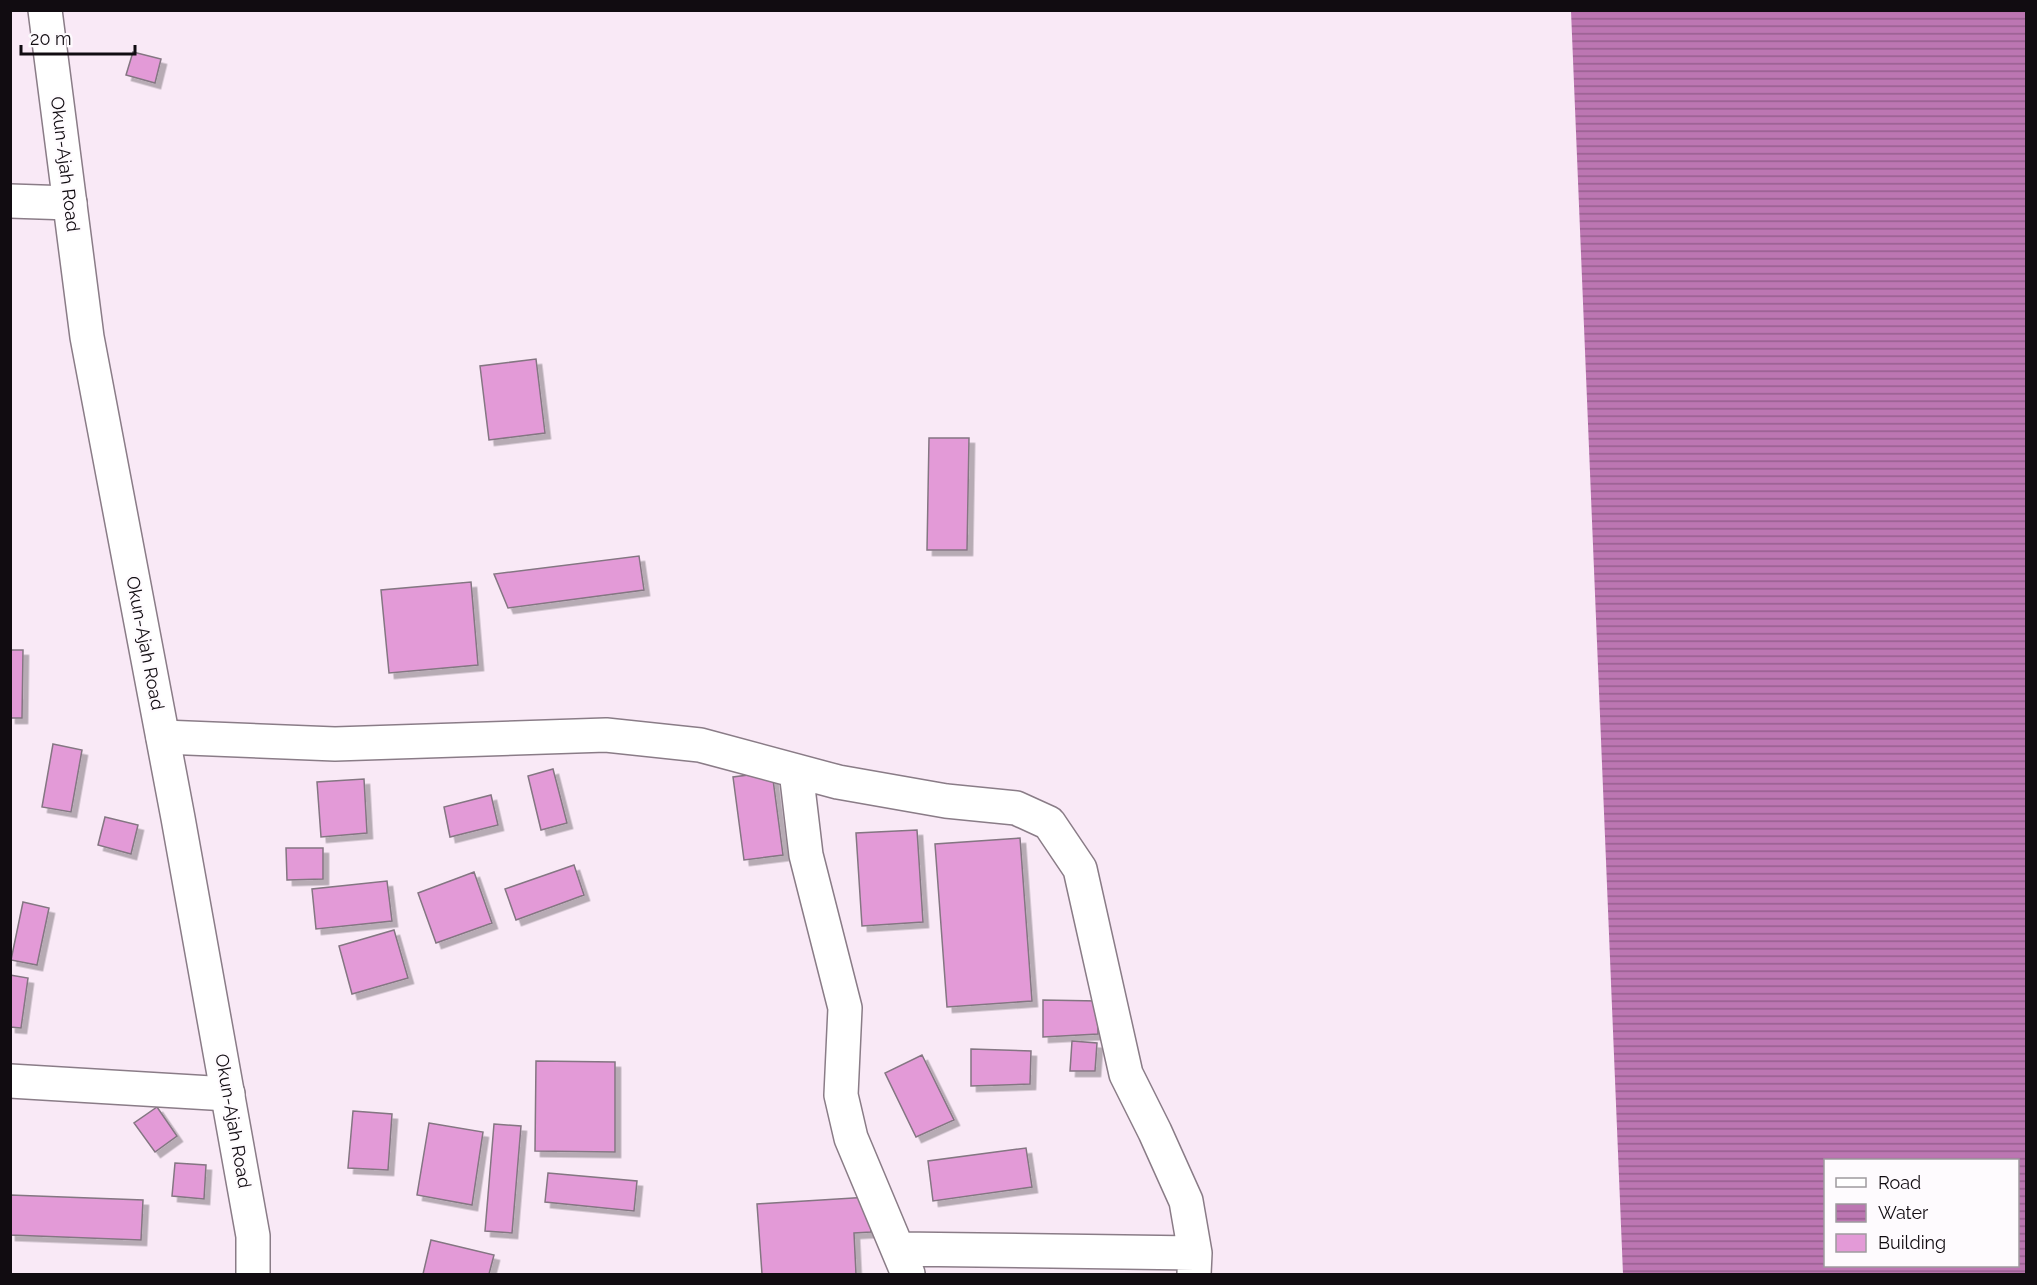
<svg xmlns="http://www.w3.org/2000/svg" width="2037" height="1285" font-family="Raleway,sans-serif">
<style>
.water{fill:url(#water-rules);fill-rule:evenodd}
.building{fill:#e39ad7;stroke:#847682;stroke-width:1.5;filter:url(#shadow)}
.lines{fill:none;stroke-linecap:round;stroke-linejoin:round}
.minor-casing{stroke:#8a7c87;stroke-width:36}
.tertiary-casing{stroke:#8a7c87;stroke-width:36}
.minor{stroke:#fff;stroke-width:33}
.tertiary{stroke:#fff;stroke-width:33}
.labels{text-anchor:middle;stroke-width:4.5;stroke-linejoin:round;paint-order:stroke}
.street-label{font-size:18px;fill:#110c11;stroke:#fefbfe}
</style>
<defs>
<pattern id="water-rules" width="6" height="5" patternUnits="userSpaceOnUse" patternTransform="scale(1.5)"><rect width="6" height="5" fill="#bc76b2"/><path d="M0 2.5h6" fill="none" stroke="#975f8f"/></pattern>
<filter id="shadow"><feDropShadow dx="5.5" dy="5.5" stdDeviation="0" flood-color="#0004"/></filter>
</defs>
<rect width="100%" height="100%" fill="#f9e9f6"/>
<path class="water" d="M1571 11H2026V1274H1623ZM1826 1160H2018V1266H1826Z"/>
<path class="building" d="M133 52 161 59 155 83 126 75Z
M536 359 545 433 489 440 480 366Z
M929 438H969L967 550H927Z
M639 556 644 590 508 608 494 574Z
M471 582 478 665 389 673 381 590Z
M10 650H23L22 718H10Z
M53 744 82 750 71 812 42 807Z
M553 769 567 823 541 830 528 776Z
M772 772 783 855 744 860 733 777Z
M364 779 367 833 321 837 317 782Z
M491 795 498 825 450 837 444 807Z
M105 817 138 825 131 854 98 845Z
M917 830 923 922 862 926 856 833Z
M1020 838 1032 1001 947 1007 935 844Z
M286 848H323V879L287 880Z
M574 865 584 895 516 920 505 889Z
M474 872 492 923 436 943 418 893Z
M387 881 392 921 316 929 312 889Z
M23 902 49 908 37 965 11 960Z
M394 930 408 978 352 994 339 946Z
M10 975 28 978 21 1028 10 1027Z
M1043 1000 1098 1001V1034L1043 1037Z
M1072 1041 1097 1043 1095 1071H1070Z
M971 1049 1031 1051 1030 1084 971 1086Z
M922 1055 954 1120 916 1137 885 1073Z
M536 1061 615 1062V1152L535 1151Z
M157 1107 177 1136 155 1152 134 1123Z
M353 1111 392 1114 388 1170 348 1168Z
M429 1123 483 1132 472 1205 417 1195Z
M494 1124 521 1126 512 1233 485 1231Z
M1026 1148 1032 1187 933 1201 928 1161Z
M175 1163 206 1165 204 1199 172 1196Z
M548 1173 637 1181 634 1211 545 1202Z
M10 1195 143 1200 141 1240 10 1235Z
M869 1197 871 1232 854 1233 856 1274H762L757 1204Z
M431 1240 494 1255 489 1274H423Z"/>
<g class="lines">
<defs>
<path id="minor" d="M10 201 70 203
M163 737 335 744 606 735 700 745 838 782 946 801 1016 808 1049 823 1080 869 1126 1074 1155 1132 1186 1201 1195 1253 1194 1274
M796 771 806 855 845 1008 841 1095 851 1138 908 1274
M10 1081 228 1094
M899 1249 1195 1253"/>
<path id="tertiary" d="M45 10 87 337 178 818 253 1236V1274"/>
</defs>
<use href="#minor" class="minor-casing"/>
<use href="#tertiary" class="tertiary-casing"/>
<use href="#minor" class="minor"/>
<use href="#tertiary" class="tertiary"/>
</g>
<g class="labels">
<g class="street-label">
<text transform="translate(65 164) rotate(83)" y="6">Okun-Ajah Road</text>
<text transform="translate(145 643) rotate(79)" y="6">Okun-Ajah Road</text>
<text transform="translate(233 1121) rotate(80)" y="6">Okun-Ajah Road</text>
</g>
</g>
<rect width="2037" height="1285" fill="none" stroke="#110c11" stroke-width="24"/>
<rect x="1824" y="1159" width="195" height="108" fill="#fefbfe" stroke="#9f9b9f" stroke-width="1.5"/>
<rect x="1836" y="1178" width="30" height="9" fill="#ffffff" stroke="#9f9b9f" stroke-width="1.5"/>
<text x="1878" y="1189" font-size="18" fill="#110c11">Road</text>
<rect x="1836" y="1204" width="30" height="18" fill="url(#water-rules)" stroke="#9f9b9f" stroke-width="1.5"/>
<text x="1878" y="1219" font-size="18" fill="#110c11">Water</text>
<rect x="1836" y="1234" width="30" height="18" fill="#e39ad7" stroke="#9f9b9f" stroke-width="1.5"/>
<text x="1878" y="1249" font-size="18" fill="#110c11">Building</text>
<path d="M21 45v9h114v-9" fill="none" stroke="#110c11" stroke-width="3"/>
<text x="30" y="45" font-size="18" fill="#110c11" stroke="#fefbfe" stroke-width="4.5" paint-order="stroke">20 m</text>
</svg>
